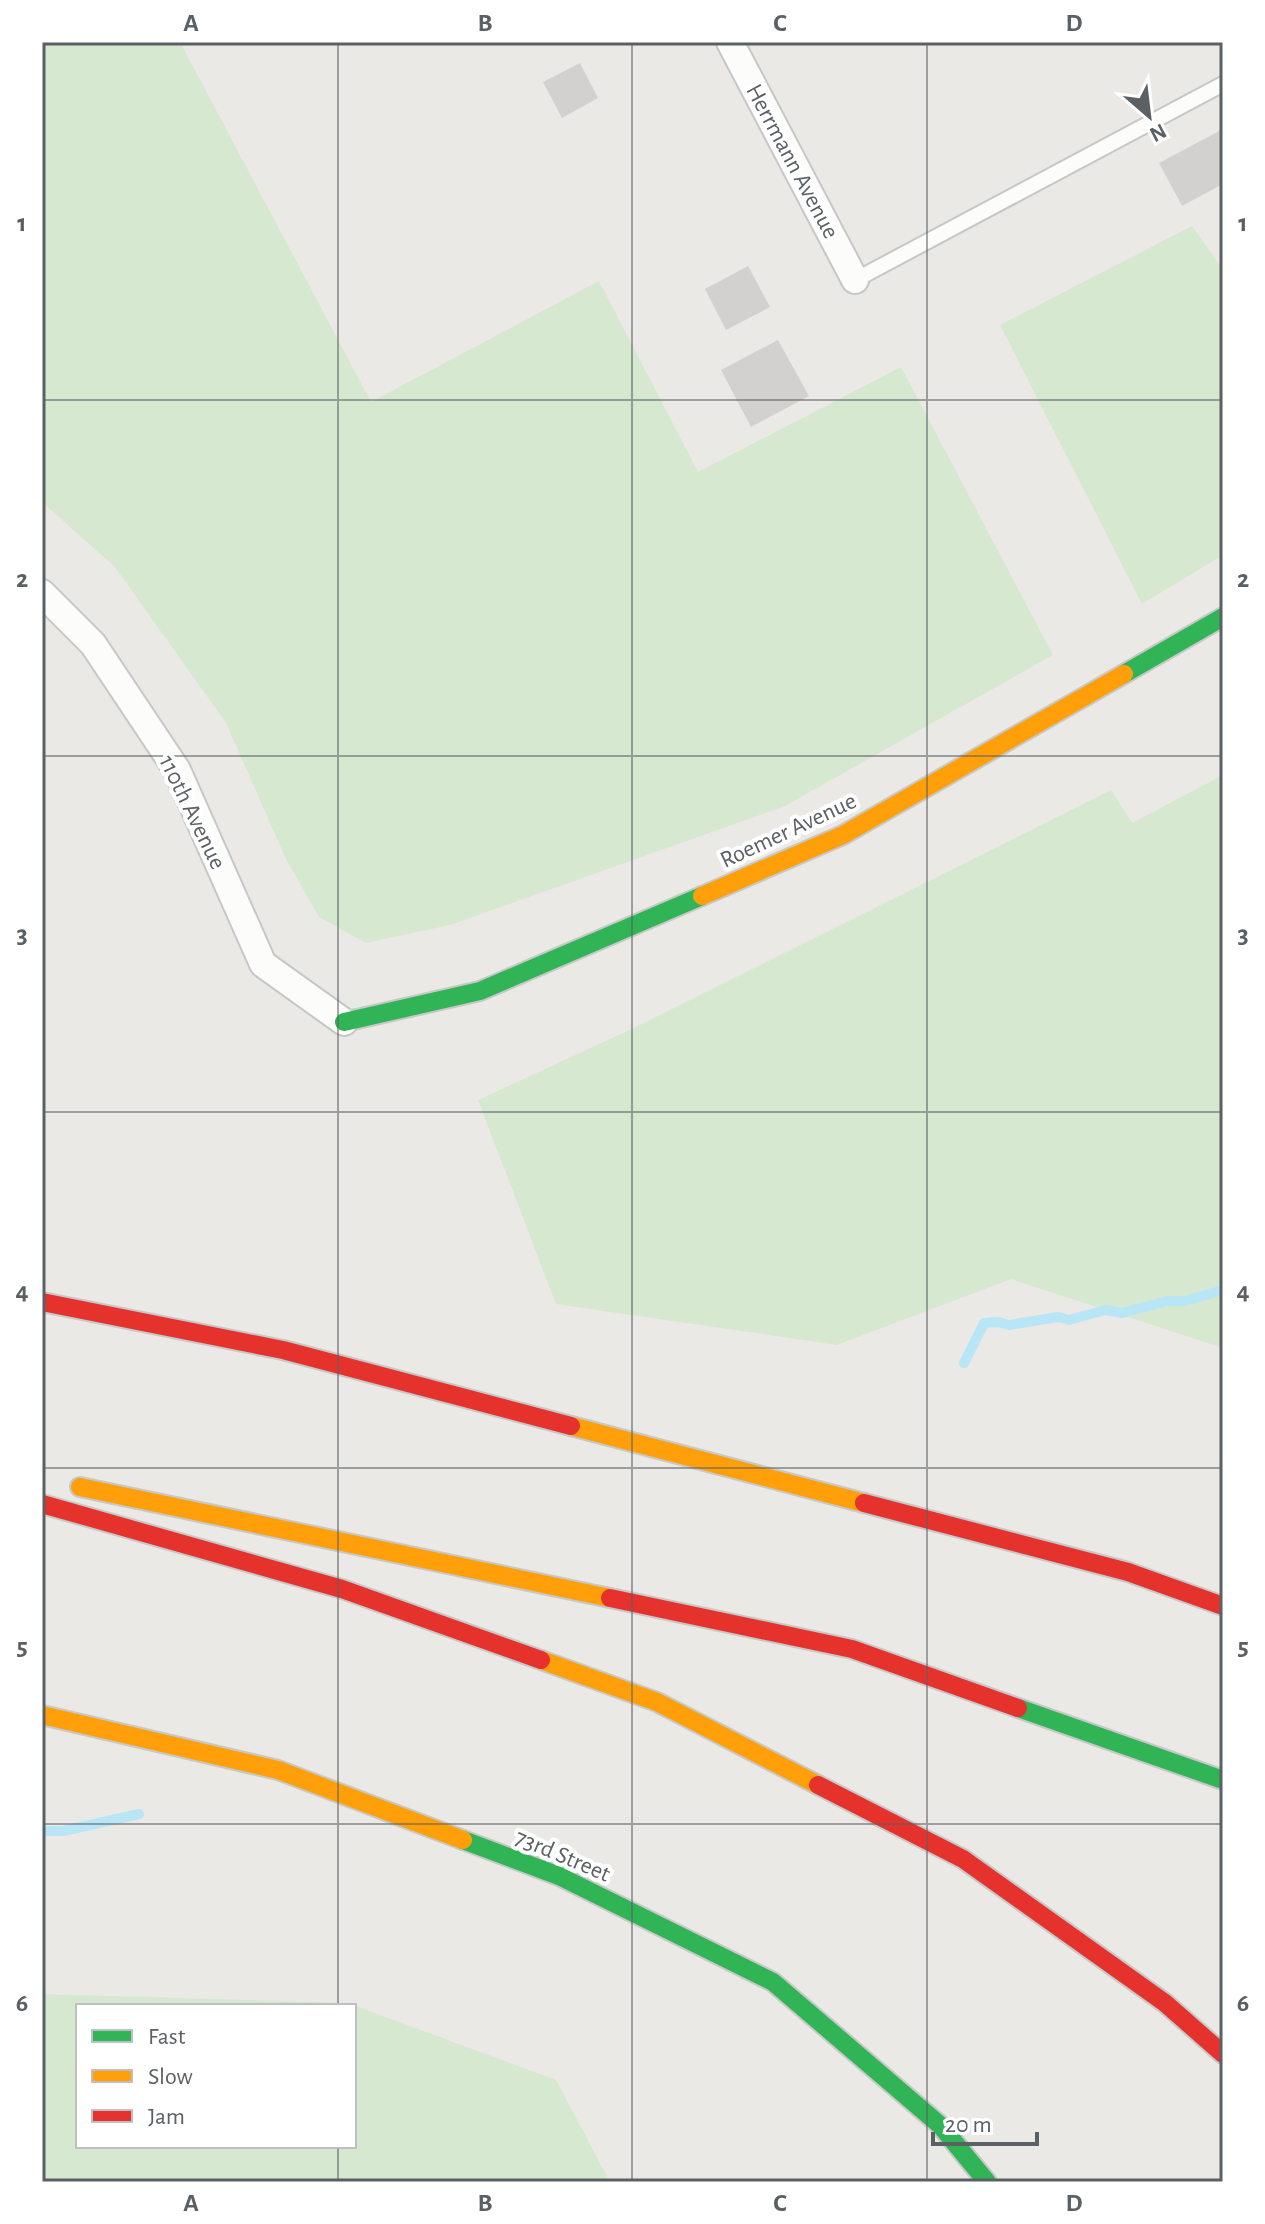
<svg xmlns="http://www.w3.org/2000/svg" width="1265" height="2224" font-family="'Alegreya Sans',sans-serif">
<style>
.green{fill:#d6e8d0;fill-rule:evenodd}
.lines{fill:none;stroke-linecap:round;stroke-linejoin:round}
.stream{stroke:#b8e6f7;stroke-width:10}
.building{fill:#d3d1cf}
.lane-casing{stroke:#c6c7c6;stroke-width:18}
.street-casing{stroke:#c6c7c6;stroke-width:30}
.fast-casing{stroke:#c7c8c8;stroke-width:22}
.slow-casing{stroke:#c7c8c8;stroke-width:22}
.jam-casing{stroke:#c7c8c8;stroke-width:22}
.lane{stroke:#fcfcfb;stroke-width:14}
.street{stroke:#fcfcfb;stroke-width:26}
.fast{stroke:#30b455;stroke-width:18}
.slow{stroke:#ff9f0a;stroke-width:18}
.jam{stroke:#e5322d;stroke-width:18}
.grid{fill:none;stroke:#5b6064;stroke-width:2;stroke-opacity:0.55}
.labels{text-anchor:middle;stroke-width:8;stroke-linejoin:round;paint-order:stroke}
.street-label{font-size:24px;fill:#5b6064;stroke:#fff}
.neatline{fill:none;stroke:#5b6064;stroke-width:3}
.grid-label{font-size:26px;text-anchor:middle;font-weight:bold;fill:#5b6064}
</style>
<rect width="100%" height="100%" fill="#ebe9e5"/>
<path class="green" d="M42 42H180L371 402 599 281 698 472 901 367 1053 655 785 806 450 925 366 943 319 917 286 859 226 723 115 567 42 502Z
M1192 226 1223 270V555L1142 604 1000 325Z
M1223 775V1348L1011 1279 837 1345 556 1304 478 1100 638 1026 1111 790 1132 823Z
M42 1994 348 2003 556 2080 610 2182H42ZM78 2006H354V2146H78Z"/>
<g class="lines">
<path class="stream" d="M964 1363 984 1323 998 1322 1009 1325 1058 1317 1069 1320 1105 1310 1122 1313 1167 1301H1185L1223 1290
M42 1831H63L139 1814"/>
</g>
<path class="building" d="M580 63 598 98 562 118 543 82Z
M1223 129V184L1182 206 1159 163Z
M748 266 770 307 726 330 705 289Z
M778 340 809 396 751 427 721 370Z"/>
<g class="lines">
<defs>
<path id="lane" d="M855 280 1223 84"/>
<path id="street" d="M730 42 855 280
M42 593 93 644 177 770 263 964 344 1022"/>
<path id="fast" d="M1124 674 1223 617
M344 1022 480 991 702 896
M1018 1708 1223 1780
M463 1840 559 1876 773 1982 941 2126 987 2182"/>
<path id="slow" d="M702 896 843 835 1124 674
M571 1426 864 1503
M80 1487 610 1598
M541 1660 657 1702 818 1785
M42 1715 278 1770 463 1840"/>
<path id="jam" d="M42 1302 283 1350 571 1426
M864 1503 1128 1572 1223 1606
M42 1504 342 1589 541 1660
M610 1598 852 1649 1018 1708
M818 1785 963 1859 1165 2003 1223 2054"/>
</defs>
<use href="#lane" class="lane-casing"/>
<use href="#street" class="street-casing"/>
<use href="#fast" class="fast-casing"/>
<use href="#slow" class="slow-casing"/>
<use href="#jam" class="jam-casing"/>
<use href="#lane" class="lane"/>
<use href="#street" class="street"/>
<use href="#fast" class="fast"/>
<use href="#slow" class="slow"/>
<use href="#jam" class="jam"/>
</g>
<path class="grid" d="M338 42V2006M632 42V2182M927 42V2182M42 400H1223M42 756H1223M42 1112H1223M42 1468H1223M42 1824H1223M338 2146V2182"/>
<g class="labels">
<g class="street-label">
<text transform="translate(793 161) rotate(62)" y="8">Herrmann Avenue</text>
<text transform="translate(193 812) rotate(64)" y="8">110th Avenue</text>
<text transform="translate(788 830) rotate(-25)" y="8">Roemer Avenue</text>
<text transform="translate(563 1855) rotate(23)" y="8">73rd Street</text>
</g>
</g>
<rect width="1265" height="2224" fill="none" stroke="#ffffff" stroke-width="88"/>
<rect x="76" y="2004" width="280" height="144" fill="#ffffff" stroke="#bdbfc1" stroke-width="2"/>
<rect x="92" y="2030" width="40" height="12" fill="#30b455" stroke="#bdbfc1" stroke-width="2"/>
<text x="148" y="2044" font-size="24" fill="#5b6064">Fast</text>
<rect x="92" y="2070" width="40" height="12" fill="#ff9f0a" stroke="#bdbfc1" stroke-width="2"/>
<text x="148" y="2084" font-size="24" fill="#5b6064">Slow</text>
<rect x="92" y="2110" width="40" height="12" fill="#e5322d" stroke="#bdbfc1" stroke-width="2"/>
<text x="148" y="2124" font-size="24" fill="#5b6064">Jam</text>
<g transform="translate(1149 116) rotate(152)" stroke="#ffffff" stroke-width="6" paint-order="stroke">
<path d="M0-6L14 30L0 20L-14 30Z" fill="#5b6064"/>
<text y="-12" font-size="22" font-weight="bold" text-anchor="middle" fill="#5b6064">N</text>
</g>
<path d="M933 2132v12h104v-12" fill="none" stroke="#5b6064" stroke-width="4"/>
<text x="945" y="2132" font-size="24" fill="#5b6064" stroke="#ffffff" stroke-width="6" paint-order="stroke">20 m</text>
<rect x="44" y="44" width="1177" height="2136" class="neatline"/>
<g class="grid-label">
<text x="191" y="31">A</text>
<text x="485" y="31">B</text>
<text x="780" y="31">C</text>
<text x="1074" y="31">D</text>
<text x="22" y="231">1</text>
<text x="1243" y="231">1</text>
<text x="22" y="587">2</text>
<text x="1243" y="587">2</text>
<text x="22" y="943">3</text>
<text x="1243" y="943">3</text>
<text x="22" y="1299">4</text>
<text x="1243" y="1299">4</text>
<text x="22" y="1655">5</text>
<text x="1243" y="1655">5</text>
<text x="22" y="2011">6</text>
<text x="1243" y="2011">6</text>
<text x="191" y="2211">A</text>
<text x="485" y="2211">B</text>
<text x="780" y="2211">C</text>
<text x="1074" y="2211">D</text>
</g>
</svg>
